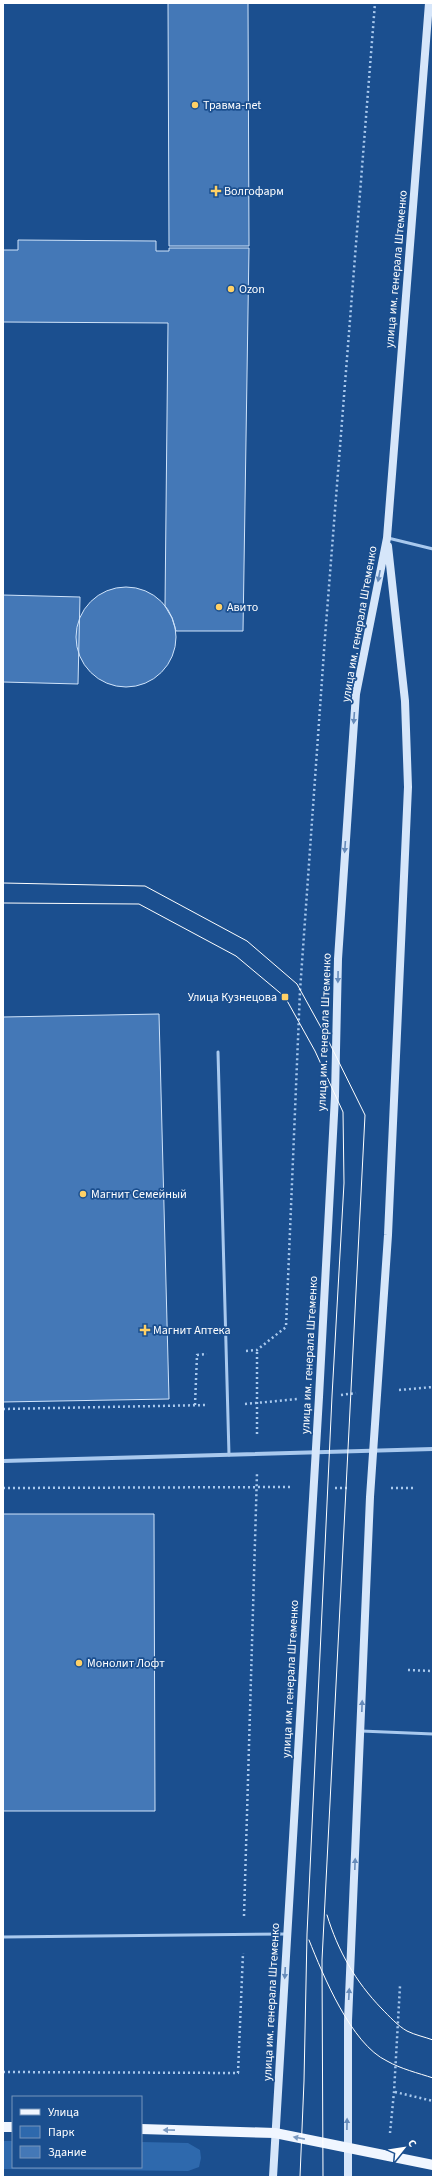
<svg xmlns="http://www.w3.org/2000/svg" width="436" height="2180" font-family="'Source Sans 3',sans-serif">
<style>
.green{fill:#2e69ad}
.building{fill:#4478b7;stroke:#cfe3fa}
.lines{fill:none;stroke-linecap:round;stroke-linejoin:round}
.path{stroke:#a9c9ee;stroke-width:2.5;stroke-dasharray:2 3;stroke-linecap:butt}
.lane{stroke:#a9c9ee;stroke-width:3}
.street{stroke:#a9c9ee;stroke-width:4}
.secondary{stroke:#d6e6fa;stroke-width:8}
.primary{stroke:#f0f6ff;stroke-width:10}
.tram{stroke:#fff;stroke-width:1}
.oneway{fill:#668bba}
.oneway2{fill:#7b9ac1}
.poi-dot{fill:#ffd166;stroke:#1b4f8f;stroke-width:1.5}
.labels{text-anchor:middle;stroke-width:3.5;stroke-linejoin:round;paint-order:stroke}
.poi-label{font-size:12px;fill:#fff;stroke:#1b4f8f;text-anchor:start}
.street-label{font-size:12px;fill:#fff;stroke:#1b4f8f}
</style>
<rect width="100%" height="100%" fill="#1b4f8f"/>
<path class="green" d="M3 2141H13V2167H141V2142L188 2143 200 2150 201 2158 199 2167 188 2171 3 2169Z"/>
<path class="building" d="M168 3H248L249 246H169Z
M18 240 156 241V251H169V248H249L243 631H176L172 618 165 606 168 323 3 322V250H18Z
M76 637a50 50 0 1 1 100 0a50 50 0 1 1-100 0Z
M3 595 80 597 78 684 3 682Z
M159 1014 169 1399 3 1402V1017Z
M3 1514H154L155 1811H3Z"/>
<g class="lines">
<path class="path" d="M246 1351 257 1350 286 1327 300 991 325 637 375 3
M399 1390 433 1387
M341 1395 356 1393
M245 1404 298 1399
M195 1405 197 1355 207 1354
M3 1409 208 1405
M257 1434V1350
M3 1488 292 1487
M335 1488H348
M391 1488H415
M408 1670 433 1671
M244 1916 257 1473
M3 2072 238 2073 243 1953
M395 2092 433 2101
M390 2133 394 2092 400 1986"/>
<path class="lane" d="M388 538 433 549
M218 1052 229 1455
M361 1731 433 1734
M3 1937 287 1934"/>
<path class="street" d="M3 1461 433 1449"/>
<path class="secondary" d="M273 2177 319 1397 335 1096 338 959 350 780 356 694 387 538 429 3
M348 2177V2021L370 1497 388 1235 408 787 405 701 388 546"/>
<path class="primary" d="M3 2127H13
M141 2129 275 2133 433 2165"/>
<path class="tram" d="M3 883 145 886 247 941 297 984 329 1042 365 1115 322 1960 323 2177
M3 903 139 904 236 956 285 997 315 1051 343 1112 344 1183 332 1396 307 1934 304 2081 300 2177
M327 1915C338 1951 355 1981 382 2009 389 2016 398 2026 407 2031 415 2035 425 2037 433 2040
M309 1940C323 1975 351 2044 387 2061 401 2069 418 2073 433 2078"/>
</g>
<defs><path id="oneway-solid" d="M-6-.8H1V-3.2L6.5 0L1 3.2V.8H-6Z"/></defs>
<g class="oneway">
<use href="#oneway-solid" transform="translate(379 576) rotate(101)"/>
<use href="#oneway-solid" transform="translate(354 718) rotate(94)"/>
<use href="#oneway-solid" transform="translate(345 847) rotate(94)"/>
<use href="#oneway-solid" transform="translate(338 977) rotate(91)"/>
<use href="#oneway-solid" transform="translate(362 1706) rotate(-88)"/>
<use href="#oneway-solid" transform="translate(355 1864) rotate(-88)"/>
<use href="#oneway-solid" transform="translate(285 1973) rotate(93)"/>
<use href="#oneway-solid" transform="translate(349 1994) rotate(-87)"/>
<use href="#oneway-solid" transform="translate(347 2124) rotate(-89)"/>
</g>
<g class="oneway2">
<use href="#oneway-solid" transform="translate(169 2130) rotate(-179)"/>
<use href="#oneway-solid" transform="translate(299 2138) rotate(-169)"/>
</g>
<g class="poi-dot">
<circle cx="195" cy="105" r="4"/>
<path d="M214 185h4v4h4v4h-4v4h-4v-4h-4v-4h4z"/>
<circle cx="231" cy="289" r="4"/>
<circle cx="219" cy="607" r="4"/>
<rect x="281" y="993" width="8" height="8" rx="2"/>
<circle cx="83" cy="1194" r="4"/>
<path d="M143 1324h4v4h4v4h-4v4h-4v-4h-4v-4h4z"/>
<circle cx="79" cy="1663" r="4"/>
</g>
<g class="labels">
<g class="poi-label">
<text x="203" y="109">Травма-net</text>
<text x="224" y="195">Волгофарм</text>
<text x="239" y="293">Ozon</text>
<text x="227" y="611">Авито</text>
<text x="277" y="1001" text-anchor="end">Улица Кузнецова</text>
<text x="91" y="1198">Магнит Семейный</text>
<text x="153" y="1334">Магнит Аптека</text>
<text x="87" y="1667">Монолит Лофт</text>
</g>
<g class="street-label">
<text transform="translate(396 269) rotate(-85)" y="4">улица им. генерала Штеменко</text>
<text transform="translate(359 624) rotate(-80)" y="4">улица им. генерала Штеменко</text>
<text transform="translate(324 1032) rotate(-88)" y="4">улица им. генерала Штеменко</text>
<text transform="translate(309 1355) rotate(-87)" y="4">улица им. генерала Штеменко</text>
<text transform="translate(290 1679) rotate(-87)" y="4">улица им. генерала Штеменко</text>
<text transform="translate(271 2002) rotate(-87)" y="4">улица им. генерала Штеменко</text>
</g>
</g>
<rect width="436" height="2180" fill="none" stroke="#ffffff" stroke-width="8"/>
<rect x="12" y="2096" width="130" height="72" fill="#1b4f8f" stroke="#7695bc"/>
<rect x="20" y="2109" width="20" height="6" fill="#f0f6ff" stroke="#7695bc"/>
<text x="48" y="2116" font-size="12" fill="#ffffff">Улица</text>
<rect x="20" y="2126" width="20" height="12" fill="#2e69ad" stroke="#7695bc"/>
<text x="48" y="2136" font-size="12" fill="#ffffff">Парк</text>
<rect x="20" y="2146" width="20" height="12" fill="#4478b7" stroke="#7695bc"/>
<text x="48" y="2156" font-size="12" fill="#ffffff">Здание</text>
<g transform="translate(404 2148) rotate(60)" stroke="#1b4f8f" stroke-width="3" paint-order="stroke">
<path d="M0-3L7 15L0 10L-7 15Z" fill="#ffffff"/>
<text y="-6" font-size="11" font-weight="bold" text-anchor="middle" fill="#ffffff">С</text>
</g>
</svg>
